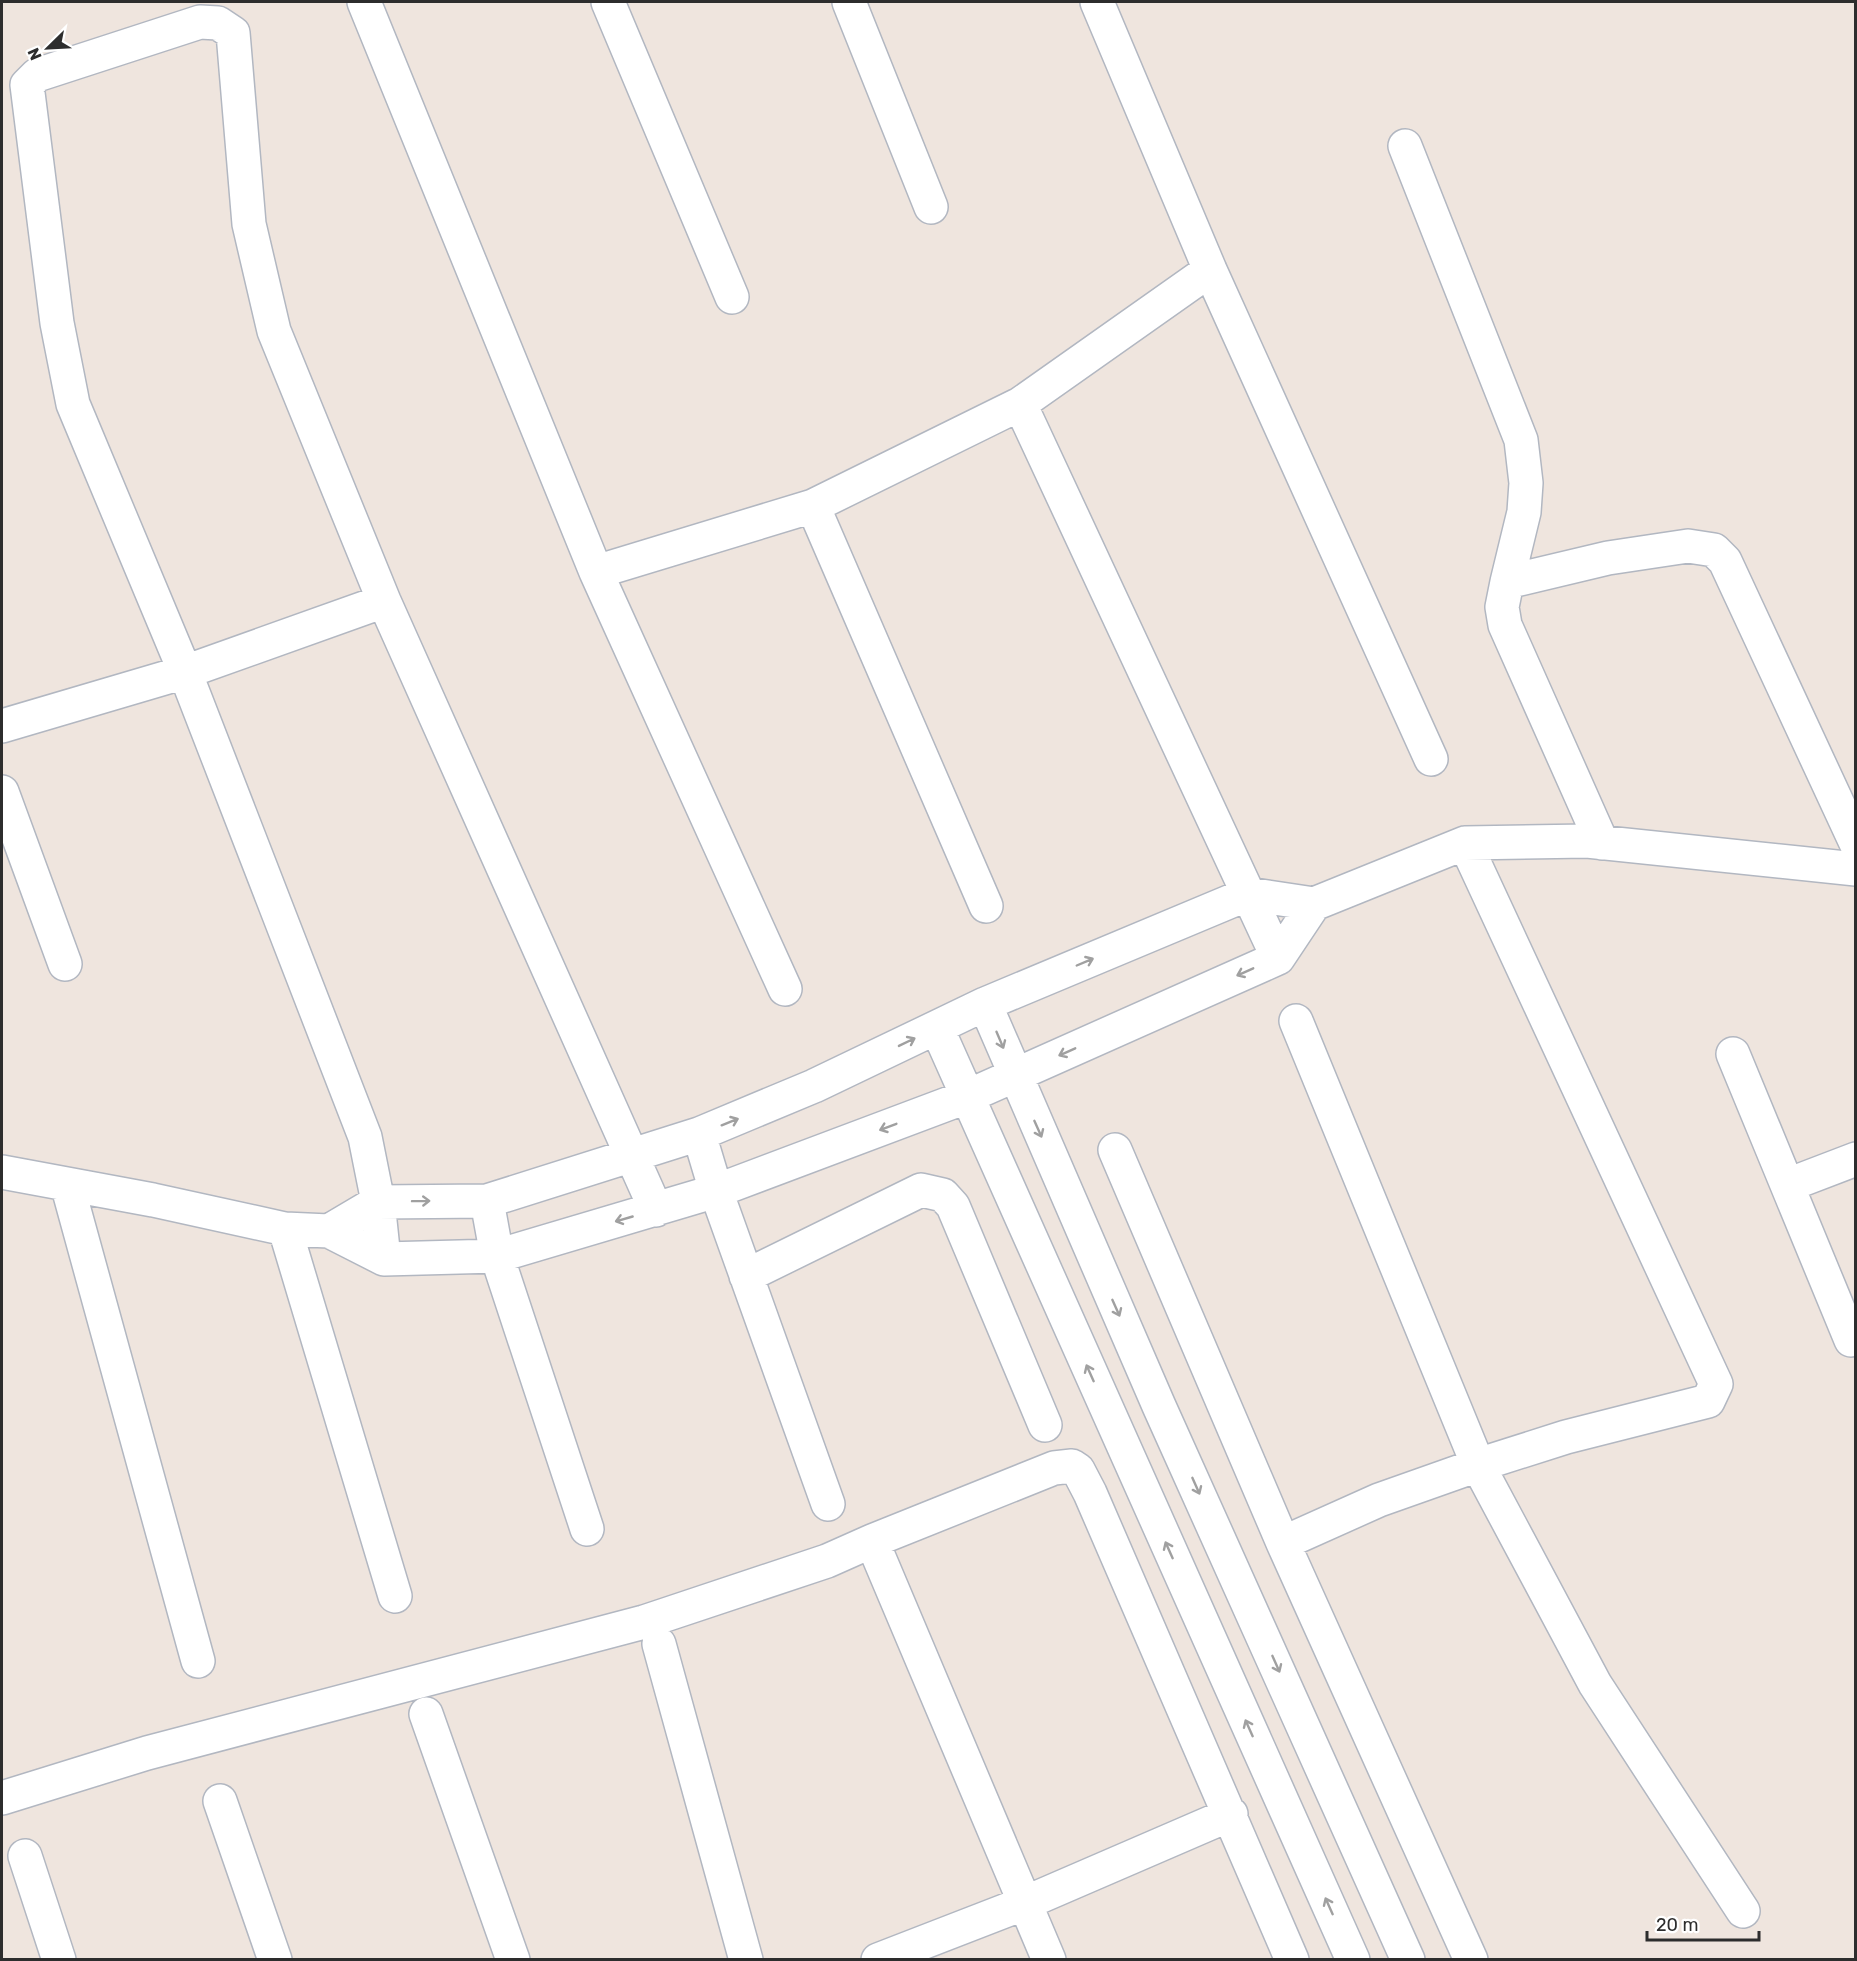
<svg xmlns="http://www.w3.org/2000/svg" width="1857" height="1961" font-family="Rubik,sans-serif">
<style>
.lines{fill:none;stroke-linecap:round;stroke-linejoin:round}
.minor-casing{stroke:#b2b7c1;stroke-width:36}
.minor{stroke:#fff;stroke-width:33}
.oneway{stroke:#a0a0a0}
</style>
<rect width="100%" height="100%" fill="#efe5de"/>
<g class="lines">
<defs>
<path id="minor" d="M364 2 596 572 785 989
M608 2 732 297
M849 2 931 207
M1097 2 1210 270 1431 759
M1405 146 1521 440 1526 483 1524 512 1507 582
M1020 404 1278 958
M813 506 986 906
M596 572 813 506 1020 404 1210 270
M2 726 185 672 384 601
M2 792 65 964
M1465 843 1716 1384 1708 1401 1566 1437 1478 1465 1595 1684 1743 1911
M1602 843 1505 625 1502 607 1507 582 1608 558 1688 546 1714 550 1725 561 1856 843
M985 1004 1159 1406 1408 1960
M937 1028 1353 1960
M1733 1054 1851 1340
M699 1134 716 1191 828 1504
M1115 1150 1283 1543 1471 1960
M2 1172 153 1200 285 1229 329 1231 384 1259 497 1256 716 1191 966 1097 1278 958 1314 904
M67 1184 198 1661
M1788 1185 1856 1159
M487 1201 497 1256 587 1529
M285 1229 395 1596
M329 1231 378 1202 487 1201 699 1134 814 1086 985 1004 1248 894 1314 904 1465 843 1587 841 1856 869
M384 1259 378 1202 365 1137 185 672 73 404 57 323 27 85 37 75 200 22 218 23 233 33 249 224 274 331 384 601 656 1210
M746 1276 921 1190 943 1195 953 1206 1045 1425
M872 1541 1054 1468 1072 1466 1078 1470 1090 1493 1292 1960
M1283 1543 1379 1500 1478 1465 1296 1021
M659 1644 746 1960
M426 1714 513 1960
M2 1798 147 1753 644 1622 827 1561 872 1541 1049 1960
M220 1801 275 1960
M25 1856 59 1960
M878 1960 1025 1903 1231 1814"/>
</defs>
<use href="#minor" class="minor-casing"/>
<use href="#minor" class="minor"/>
</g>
<defs><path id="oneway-shaft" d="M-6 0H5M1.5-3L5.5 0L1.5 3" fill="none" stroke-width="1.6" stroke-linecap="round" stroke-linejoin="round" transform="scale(1.5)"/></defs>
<g class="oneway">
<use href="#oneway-shaft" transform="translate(1085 962) rotate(-23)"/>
<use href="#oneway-shaft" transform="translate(1245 972) rotate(156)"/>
<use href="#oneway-shaft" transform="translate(1000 1040) rotate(67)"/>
<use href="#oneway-shaft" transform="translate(907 1042) rotate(-26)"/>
<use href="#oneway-shaft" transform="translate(1067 1052) rotate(156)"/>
<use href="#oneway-shaft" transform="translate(730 1122) rotate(-22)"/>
<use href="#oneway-shaft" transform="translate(888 1127) rotate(159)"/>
<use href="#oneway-shaft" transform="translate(1038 1129) rotate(66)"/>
<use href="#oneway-shaft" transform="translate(421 1201) rotate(-1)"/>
<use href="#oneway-shaft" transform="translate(624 1219) rotate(164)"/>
<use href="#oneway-shaft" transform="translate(1116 1308) rotate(66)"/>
<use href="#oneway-shaft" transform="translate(1090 1373) rotate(-114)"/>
<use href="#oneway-shaft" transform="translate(1196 1486) rotate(66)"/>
<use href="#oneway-shaft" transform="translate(1169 1550) rotate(-114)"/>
<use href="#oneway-shaft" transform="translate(1276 1664) rotate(66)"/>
<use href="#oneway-shaft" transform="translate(1249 1728) rotate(-114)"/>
<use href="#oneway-shaft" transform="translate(1329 1906) rotate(-114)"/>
</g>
<rect width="1857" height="1961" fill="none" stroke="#2d2d2d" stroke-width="6"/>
<g transform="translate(48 48) rotate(246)" stroke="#ffffff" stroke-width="4.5" paint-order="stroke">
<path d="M0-4.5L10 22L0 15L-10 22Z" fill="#2d2d2d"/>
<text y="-9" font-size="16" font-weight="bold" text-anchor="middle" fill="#2d2d2d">N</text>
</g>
<path d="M1647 1931v9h112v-9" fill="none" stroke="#2d2d2d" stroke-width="3"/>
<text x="1656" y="1931" font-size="18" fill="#2d2d2d" stroke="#ffffff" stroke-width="4.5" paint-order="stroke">20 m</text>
</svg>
